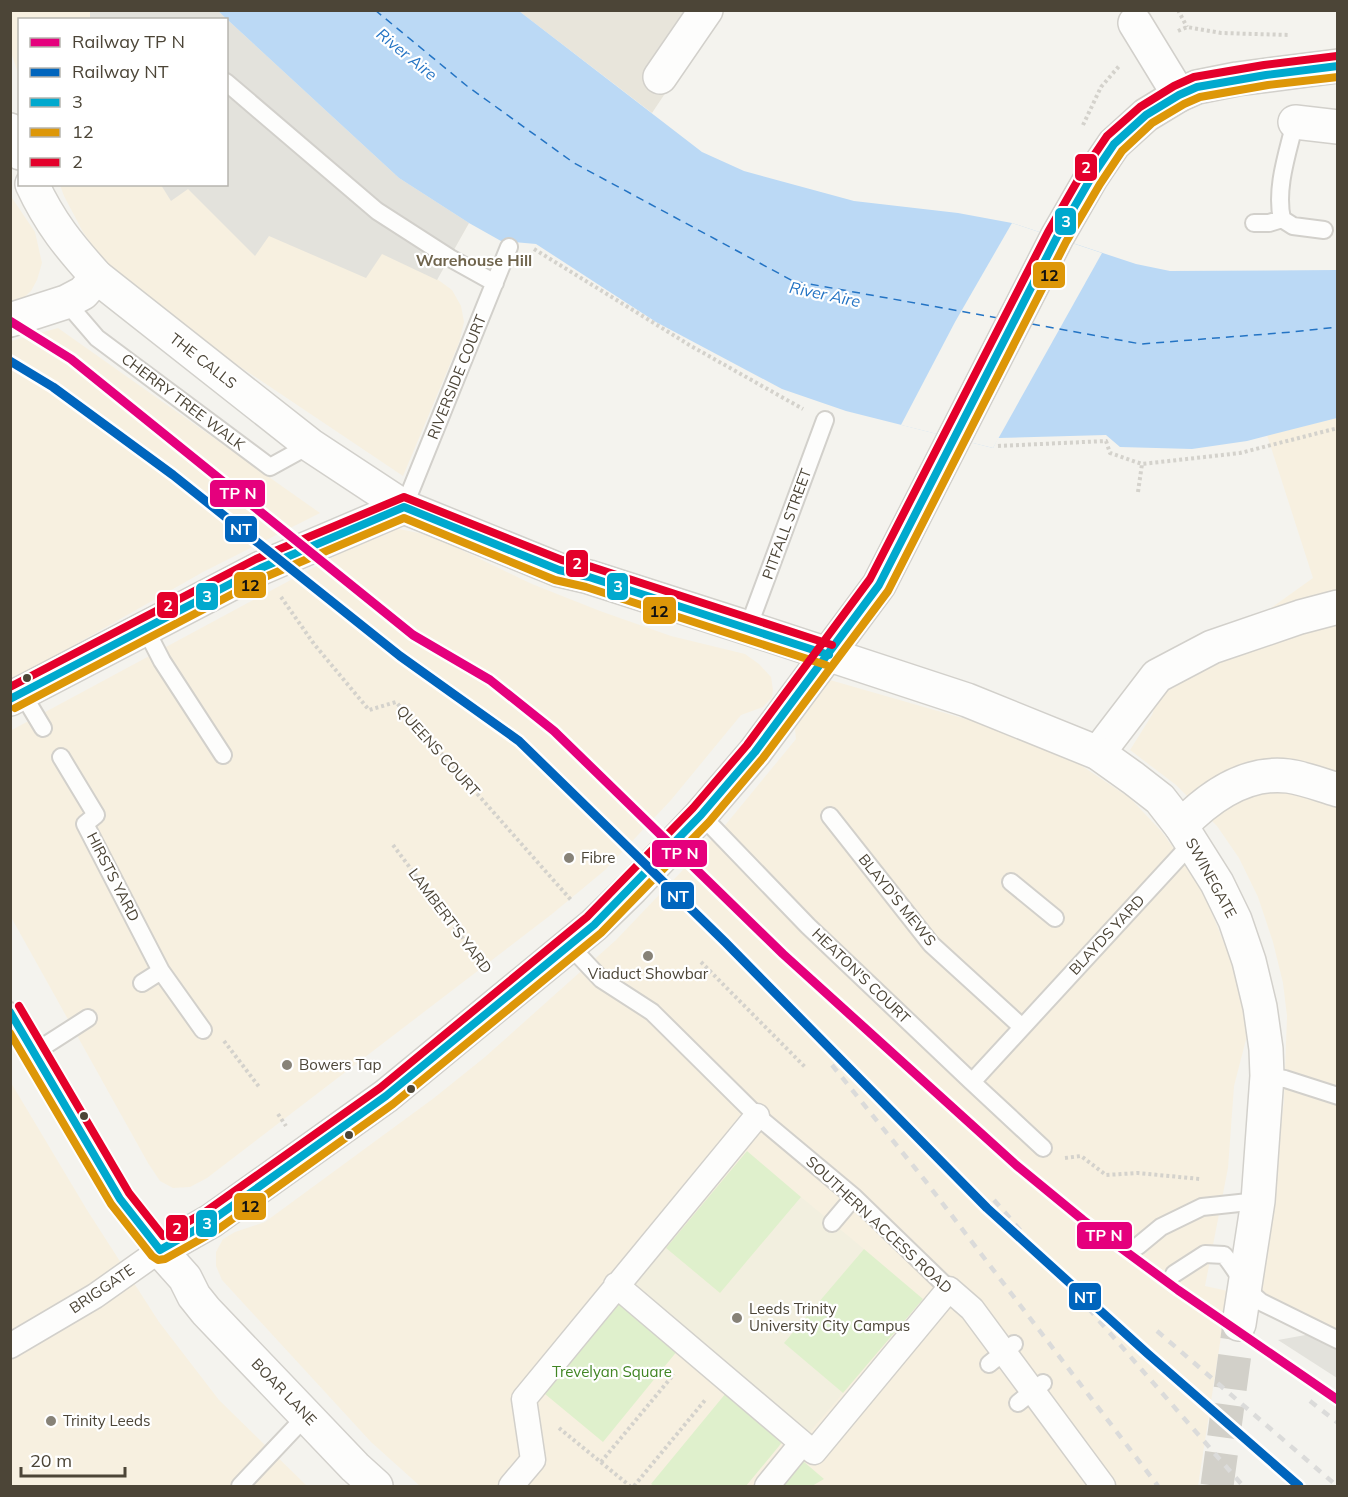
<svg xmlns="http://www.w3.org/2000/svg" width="1348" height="1497" font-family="Mulish,sans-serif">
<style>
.residential{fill:#e8e5db}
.commercial{fill:#f7f0e0}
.education{fill:#f2efdf}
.green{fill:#dff0cc}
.parking{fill:#e3e2dc}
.water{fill:#bbd9f5}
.pier{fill:#f4f3ee}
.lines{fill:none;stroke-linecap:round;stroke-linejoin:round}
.ferry{stroke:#2474c4;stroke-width:1.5;stroke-dasharray:8 6;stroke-linecap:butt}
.minor-tunnel{stroke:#d2d0c9;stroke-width:33;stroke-dasharray:33 16;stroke-linecap:butt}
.service-casing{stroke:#d2d0cb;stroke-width:20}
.pedestrian-casing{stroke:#d2d0cb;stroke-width:27}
.minor-casing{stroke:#d2d0cb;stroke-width:36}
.tertiary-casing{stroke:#d2d0cb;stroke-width:36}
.path{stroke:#d4d2cc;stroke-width:4;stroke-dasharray:3 3;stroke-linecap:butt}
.service{stroke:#fdfdfc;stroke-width:16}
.pedestrian{stroke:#fdfdfc;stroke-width:24}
.minor{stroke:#fdfdfc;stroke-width:33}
.tertiary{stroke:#fdfdfc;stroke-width:33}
.rail{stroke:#dbdbda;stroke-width:4.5;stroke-dasharray:8 8;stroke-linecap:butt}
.bus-1-casing{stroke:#fff;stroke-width:12}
.bus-2-casing{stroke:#fff;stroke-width:12}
.bus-3-casing{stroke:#fff;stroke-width:12}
.bus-1{stroke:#00a9ce;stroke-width:8}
.bus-2{stroke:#dd9708;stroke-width:8}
.bus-3{stroke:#e4002b;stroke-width:8}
.rail-1-casing{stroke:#fff;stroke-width:14}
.rail-2-casing{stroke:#fff;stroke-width:14}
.rail-1{stroke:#e5007d;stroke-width:9}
.rail-2{stroke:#0065bd;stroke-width:9}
.bus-dot{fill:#4c4537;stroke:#fff;stroke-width:2}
.poi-dot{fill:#878277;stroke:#fff;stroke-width:2}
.labels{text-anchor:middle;stroke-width:4.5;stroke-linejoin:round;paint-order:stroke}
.street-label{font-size:15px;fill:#4c4537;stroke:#fff}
.poi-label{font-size:15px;fill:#4c4537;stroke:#fff;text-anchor:start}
.park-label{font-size:15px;fill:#418523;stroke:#fff}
.water-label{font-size:16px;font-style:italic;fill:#2474c4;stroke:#fff}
.neighbourhood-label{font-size:16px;font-weight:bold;fill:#70654d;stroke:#fff}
.line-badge{stroke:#fff;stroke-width:2}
.badge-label{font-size:16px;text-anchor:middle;font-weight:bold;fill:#fff}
.pale-badge-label{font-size:16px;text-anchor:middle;font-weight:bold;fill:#111}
</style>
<rect width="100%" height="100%" fill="#f4f3ee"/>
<path class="residential" d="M519 11H720L652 113Z"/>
<path class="commercial" d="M11 11H218L399 178 469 223 437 279 452 290 461 306 464 322 459 343 403 476 166 317 104 262 83 232 64 196 60 185 226 184V20H20L19 76 11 52Z
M10 195 35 232 42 263 37 280 31 291 10 310Z
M58 328 320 513 203 572 11 681V341Z
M1337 418V1347L1261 1302 1284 1100 1287 1016 1283 983 1273 942 1258 897 1239 858 1217 826 1176 785 1130 750 1152 715 1162 686 1313 578 1267 435Z
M389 527 419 533 445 542 532 584 600 611 671 636 745 654 759 664 771 677 773 690 772 697 763 707 741 715 671 800 605 870 552 914 207 1178 190 1187 173 1188 160 1181 148 1163 11 917 10 731Z
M830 680 1004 730 1073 760 1130 798 1162 832 1202 888 1240 983 1250 1024 1234 1086 1228 1168 1205 1286 1228 1291 1198 1486H420L371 1442 222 1280 216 1266V1252L223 1239 235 1232 265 1222 434 1098 485 1057 616 940 722 829 796 739 794 719Z
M10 1081 87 1210 159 1322 219 1400 307 1486H11Z"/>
<path class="education" d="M801 1197 864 1249 785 1343 843 1393 807 1435 632 1288 666 1248 720 1293Z"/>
<path class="green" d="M747 1151 801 1197 720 1293 666 1248Z
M864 1249 923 1299 843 1393 784 1343Z
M620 1303 678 1350 603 1442 545 1394Z
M726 1393 784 1440 746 1486H654L651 1484Z
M803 1461 824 1479 812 1486H783Z"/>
<path class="parking" d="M90 11H218L399 178 469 223 437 280 382 254 366 278 269 236 255 256 188 189 171 201 161 185 226 184V20H90Z
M1311 1334 1337 1349V1378L1278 1340Z"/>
<path class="water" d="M218 11H519L702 152 744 171 854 201 958 213 1012 223 1136 264 1170 271 1337 270V418L1247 441 1192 449 1120 447 1106 435 998 438 993 448 846 411 782 389 656 322 536 244 501 241 469 223 399 178Z"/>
<path class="pier" d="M1012 223 1102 253 993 448 901 425 955 322Z"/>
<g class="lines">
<path class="ferry" d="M375 10 467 86 574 163 793 281 998 318
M1032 324 1141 344 1292 332 1338 327"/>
<path class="minor-tunnel" d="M1217 1486 1239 1324"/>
<defs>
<path id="service" d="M226 82 377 211 450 258 495 283
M1295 122C1288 152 1275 188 1282 219L1293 226 1324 230
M1254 223H1269L1282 219
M66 302 97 338 270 467 310 445
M404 507 509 247
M145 628 162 661 223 755
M748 628 825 420
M22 693 43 728
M61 757 96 815 85 824 161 971 203 1030
M701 815 808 926 972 1082 1191 844
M830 816 931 944 1022 1027
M1011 882 1055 918
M570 946 601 979 652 1012 757 1116 854 1197 949 1289
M142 983 161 971
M10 1011 120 1199 160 1250
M35 1052 88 1018
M1267 1076 1285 1079 1338 1096
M972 1082 1043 1148
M832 1223 854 1197
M1138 1246 1161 1227 1202 1207 1258 1201
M1174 1274 1205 1254 1224 1255C1237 1270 1245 1290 1261 1302L1338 1340
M989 1364 1014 1344
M1018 1403 1043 1383
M240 1486 306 1416"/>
<path id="pedestrian" d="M616 1285 802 1443
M10 1346 95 1296 160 1250
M511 1486 533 1460 524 1399 757 1116
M767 1486 802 1443 814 1452 949 1289 972 1309 1103 1486"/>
<path id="minor" d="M660 77 706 10
M1295 122 1338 127
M10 320 66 302 83 293 97 277
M10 699 261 568 404 507
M1098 753 1157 676 1212 647 1300 617 1338 607
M160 1250 211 1221 386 1096 594 925 632 888 701 815 755 752 879 585 1057 237 1091 178 1114 144 1146 115 1179 95
M160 1250 185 1278 194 1296 206 1311 355 1467 376 1486
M1239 1324 1258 1201 1267 1076 1266 1049 1260 1007 1249 961 1235 920 1217 883 1181 826C1209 797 1246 771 1288 776 1304 778 1321 785 1338 790"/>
<path id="tertiary" d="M1135 23 1179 95 1197 87 1237 79 1338 66
M10 130 20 153
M32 184C50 223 69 246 97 277L310 445 404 507 559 570 589 577 748 628 967 700 1098 753 1133 778 1160 799 1181 826"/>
</defs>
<use href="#service" class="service-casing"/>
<use href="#pedestrian" class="pedestrian-casing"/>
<use href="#minor" class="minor-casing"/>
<use href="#tertiary" class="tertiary-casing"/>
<path class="path" d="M1178 10 1187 27
M1178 31 1187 27 1221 33 1289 35
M1083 125 1101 87 1120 65
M534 249 691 346 803 409
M998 446 1106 441 1110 453 1142 464 1240 453 1338 428
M1138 492 1142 464
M281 597 314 644 369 710 396 702 571 900
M393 845 486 969
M701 962 805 1067
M224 1041 260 1088
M278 1114 286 1126
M1065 1158 1081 1156 1106 1175 1138 1173 1200 1179
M559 1428 630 1486
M601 1462 674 1374
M634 1486 706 1399"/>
<use href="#service" class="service"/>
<use href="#pedestrian" class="pedestrian"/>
<use href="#minor" class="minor"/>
<use href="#tertiary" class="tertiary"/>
<path class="rail" d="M832 1065 927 1183 1158 1486
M994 1200 1243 1486
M1157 1331 1337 1486
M1310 1401 1338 1423"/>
<defs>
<path id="bus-1" d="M10 699 261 568 404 507 559 570 589 577 829 655
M10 1012 120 1199 160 1250 211 1221 386 1096 594 925 701 815 755 752 879 585 1057 237 1091 178 1114 144 1146 115 1179 95 1197 87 1266 75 1338 66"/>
<path id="bus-2" d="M15 708 265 577 404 518 555 580 586 587 826 665
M10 1033 111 1204 152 1256 158 1260 165 1259 217 1230 393 1104 601 933 709 822 763 758 888 591 1066 242 1100 184 1122 151 1152 123 1184 104 1200 97 1268 85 1338 77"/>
<path id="bus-3" d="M10 687 256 559 404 497 562 560 592 567 832 645
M19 1006 129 1193 163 1236 205 1212 380 1088 587 917 693 808 747 745 870 579 1048 232 1082 173 1107 136 1140 107 1174 86 1194 77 1264 65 1337 56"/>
</defs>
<use href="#bus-1" class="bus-1-casing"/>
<use href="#bus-2" class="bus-2-casing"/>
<use href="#bus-3" class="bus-3-casing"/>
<use href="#bus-1" class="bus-1"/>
<use href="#bus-2" class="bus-2"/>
<use href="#bus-3" class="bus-3"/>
<defs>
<path id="rail-1" d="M10 321 71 359 413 635 490 680 554 731 783 954 1016 1165 1083 1220 1178 1290 1338 1400"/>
<path id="rail-2" d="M10 361 53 387 173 475 400 656 519 741 725 942 987 1208 1148 1354 1299 1486"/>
</defs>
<use href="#rail-1" class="rail-1-casing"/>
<use href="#rail-2" class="rail-2-casing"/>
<use href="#rail-1" class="rail-1"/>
<use href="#rail-2" class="rail-2"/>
</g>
<g class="bus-dot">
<circle cx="27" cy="678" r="5"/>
<circle cx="411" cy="1089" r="5"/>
<circle cx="84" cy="1116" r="5"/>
<circle cx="349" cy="1135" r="5"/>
</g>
<g class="poi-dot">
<circle cx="569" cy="858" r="6"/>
<circle cx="648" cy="956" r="6"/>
<circle cx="287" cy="1065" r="6"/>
<circle cx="737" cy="1318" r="6"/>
<circle cx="51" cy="1421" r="6"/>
</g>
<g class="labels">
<g class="street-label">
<text transform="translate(203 361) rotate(38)" y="5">THE CALLS</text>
<text transform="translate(457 377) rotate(-68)" y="5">RIVERSIDE COURT</text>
<text transform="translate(183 402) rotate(37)" y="5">CHERRY TREE WALK</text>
<text transform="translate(787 524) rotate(-70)" y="5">PITFALL STREET</text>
<text transform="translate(438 751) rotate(48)" y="5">QUEENS COURT</text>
<text transform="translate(113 877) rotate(63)" y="5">HIRSTS YARD</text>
<text transform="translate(1211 878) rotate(61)" y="5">SWINEGATE</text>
<text transform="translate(897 900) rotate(51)" y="5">BLAYD'S MEWS</text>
<text transform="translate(450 921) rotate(53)" y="5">LAMBERT'S YARD</text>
<text transform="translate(1107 935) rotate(-47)" y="5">BLAYDS YARD</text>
<text transform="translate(861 976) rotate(44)" y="5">HEATON'S COURT</text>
<text transform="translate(879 1225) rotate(43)" y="5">SOUTHERN ACCESS ROAD</text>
<text transform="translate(102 1289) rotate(-34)" y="5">BRIGGATE</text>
<text transform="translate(284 1392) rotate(46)" y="5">BOAR LANE</text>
</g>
<g class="poi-label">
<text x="581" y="863">Fibre</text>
<text x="648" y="979" text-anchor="middle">Viaduct Showbar</text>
<text x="299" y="1070">Bowers Tap</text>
<text x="749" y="1314">Leeds Trinity<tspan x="749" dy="17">University City Campus</tspan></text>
<text x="63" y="1426">Trinity Leeds</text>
</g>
<g class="park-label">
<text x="612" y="1377">Trevelyan Square</text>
</g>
<g class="water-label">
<text transform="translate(407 54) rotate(39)" y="6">River Aire</text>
<text transform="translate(825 294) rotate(12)" y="6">River Aire</text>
</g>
<g class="neighbourhood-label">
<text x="474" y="266">Warehouse Hill</text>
</g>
</g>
<g class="line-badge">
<rect x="1074" y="153" width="24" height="29" rx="6" fill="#e4002b"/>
<rect x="1054" y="207" width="23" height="29" rx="6" fill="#00a9ce"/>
<rect x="1032" y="261" width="34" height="28" rx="6" fill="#dd9708"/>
<rect x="209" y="479" width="57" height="29" rx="6" fill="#e5007d"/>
<rect x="224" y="515" width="34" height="28" rx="6" fill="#0065bd"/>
<rect x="565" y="549" width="24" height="29" rx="6" fill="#e4002b"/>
<rect x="233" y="571" width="34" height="28" rx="6" fill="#dd9708"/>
<rect x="606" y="572" width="23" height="29" rx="6" fill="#00a9ce"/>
<rect x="195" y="582" width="24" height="29" rx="6" fill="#00a9ce"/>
<rect x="156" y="591" width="23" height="28" rx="6" fill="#e4002b"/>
<rect x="642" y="596" width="35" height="29" rx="6" fill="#dd9708"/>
<rect x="651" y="839" width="57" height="29" rx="6" fill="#e5007d"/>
<rect x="660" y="881" width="35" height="29" rx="6" fill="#0065bd"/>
<rect x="233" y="1192" width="34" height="29" rx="6" fill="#dd9708"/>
<rect x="195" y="1209" width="23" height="29" rx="6" fill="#00a9ce"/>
<rect x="165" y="1214" width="24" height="28" rx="6" fill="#e4002b"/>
<rect x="1076" y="1221" width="57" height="29" rx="6" fill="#e5007d"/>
<rect x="1068" y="1282" width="34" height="29" rx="6" fill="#0065bd"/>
</g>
<g class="badge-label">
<text x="1086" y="173">2</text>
<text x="1066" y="227">3</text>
<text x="238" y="499">TP N</text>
<text x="241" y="535">NT</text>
<text x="577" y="569">2</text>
<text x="618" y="592">3</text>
<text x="207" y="602">3</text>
<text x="168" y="611">2</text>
<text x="680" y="859">TP N</text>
<text x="678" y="902">NT</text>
<text x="207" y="1229">3</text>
<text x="177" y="1234">2</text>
<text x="1104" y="1241">TP N</text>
<text x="1085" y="1303">NT</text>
</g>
<g class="pale-badge-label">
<text x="1049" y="281">12</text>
<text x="250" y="591">12</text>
<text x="659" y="617">12</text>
<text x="250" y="1212">12</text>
</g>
<rect width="1348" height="1497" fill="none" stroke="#4c4537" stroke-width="24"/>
<rect x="18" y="18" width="210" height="168" fill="#ffffff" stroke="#b7b5af" stroke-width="1.5"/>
<rect x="30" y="38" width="30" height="9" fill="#e5007d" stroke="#b7b5af" stroke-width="1.5"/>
<text x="72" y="48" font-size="18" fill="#4c4537">Railway TP N</text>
<rect x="30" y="68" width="30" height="9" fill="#0065bd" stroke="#b7b5af" stroke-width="1.5"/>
<text x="72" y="78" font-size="18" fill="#4c4537">Railway NT</text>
<rect x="30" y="98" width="30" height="9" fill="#00a9ce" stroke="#b7b5af" stroke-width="1.5"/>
<text x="72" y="108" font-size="18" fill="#4c4537">3</text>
<rect x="30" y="128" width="30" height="9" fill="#dd9708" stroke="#b7b5af" stroke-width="1.5"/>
<text x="72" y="138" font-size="18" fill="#4c4537">12</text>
<rect x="30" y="158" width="30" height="9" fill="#e4002b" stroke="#b7b5af" stroke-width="1.5"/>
<text x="72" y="168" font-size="18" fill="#4c4537">2</text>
<path d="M21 1467v9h104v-9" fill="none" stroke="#4c4537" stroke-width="3"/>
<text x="30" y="1467" font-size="18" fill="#4c4537" stroke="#ffffff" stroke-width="4.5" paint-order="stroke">20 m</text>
</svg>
